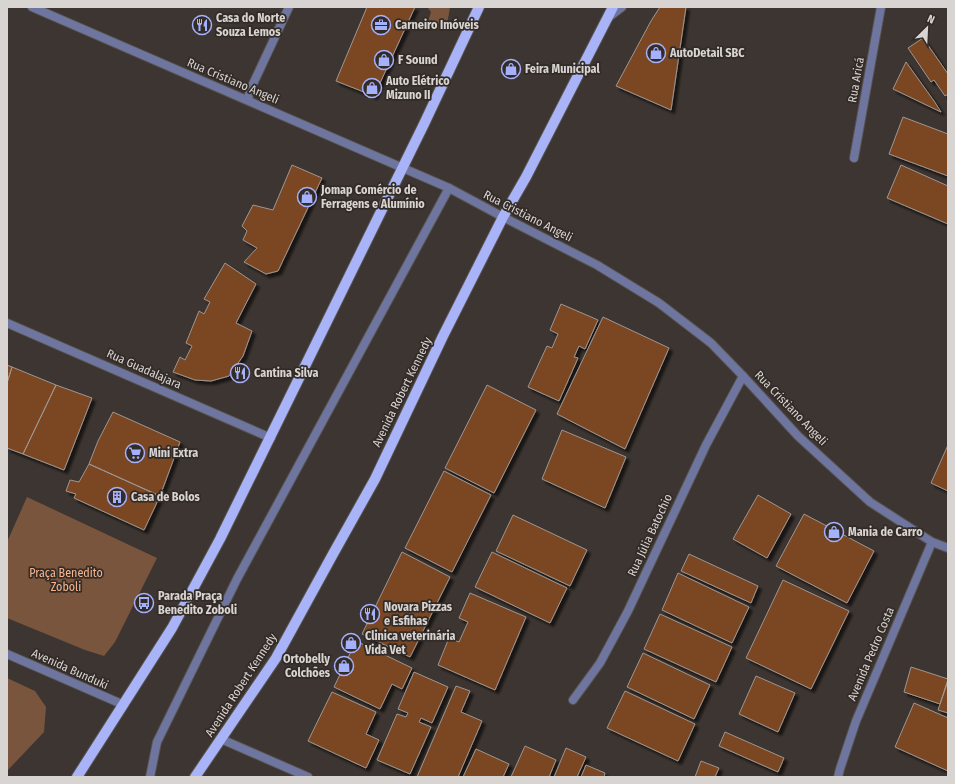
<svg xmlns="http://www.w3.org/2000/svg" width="955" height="784" font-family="'Fira Sans Condensed',sans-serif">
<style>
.green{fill:#7a553d}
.building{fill:#7a4623;stroke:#9f9691;filter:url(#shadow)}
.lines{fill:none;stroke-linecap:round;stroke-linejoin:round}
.minor-casing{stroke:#58524e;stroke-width:10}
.tertiary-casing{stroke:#58524e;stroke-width:10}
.primary-casing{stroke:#58524e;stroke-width:12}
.minor{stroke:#6e759f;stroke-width:8}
.tertiary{stroke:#6e759f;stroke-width:8}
.primary{stroke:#a9b3f8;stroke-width:10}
.labels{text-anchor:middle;stroke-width:3.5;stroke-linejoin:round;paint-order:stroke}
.poi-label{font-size:12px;font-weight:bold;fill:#d8d4d1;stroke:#322b27;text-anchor:start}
.street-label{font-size:12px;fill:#d8d4d1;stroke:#322b27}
.park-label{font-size:12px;fill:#f6b58d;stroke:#322b27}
</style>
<defs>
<filter id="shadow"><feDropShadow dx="3.5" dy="3.5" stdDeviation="1" flood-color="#0009"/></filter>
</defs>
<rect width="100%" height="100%" fill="#3c3531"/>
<path class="green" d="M427 7H450L446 31 427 25 431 12Z
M27 497 157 558 115 642 104 656 85 650 7 618V542Z
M7 678 35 691 46 707 44 732 7 771Z"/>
<path class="building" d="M367 7H415L374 96 336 81Z
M660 7H686L671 110 616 86 651 21Z
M923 38 948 74V94L945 96 934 80 931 82 908 48Z
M906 62 934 101 941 112 893 89Z
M903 117 948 134V176L889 154Z
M292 165 322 178 278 271 266 274 244 262 257 248 243 240 247 231 242 226 253 205 273 210Z
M901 165 948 186V224L887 198Z
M225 263 256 284 236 323 252 331 243 356 229 376 211 381 195 380 173 372 180 357 185 360 192 346 186 343 199 311 204 314 210 302 204 299Z
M561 304 598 320 585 349 579 346 574 357 578 358 559 401 528 387 547 346 552 348 558 334 550 330Z
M603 317 669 348 625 449 557 414Z
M7 365 12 367 7 383Z
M12 367 56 385 23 454 7 448V383Z
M56 385 92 398 64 470 23 454Z
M487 385 536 410 494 493 445 468Z
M113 412 180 442 160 496 89 464 98 441Z
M562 430 626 457 605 508 542 479Z
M948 445V491L931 483Z
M89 464 160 496 144 530 74 498 76 494 66 491 70 480 79 482Z
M444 471 491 495 452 572 405 548Z
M758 495 791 514 767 558 733 539Z
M804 514 874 551 847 603 776 566Z
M513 515 587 550 570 586 496 551Z
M402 552 450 577 410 657 362 634Z
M492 552 567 588 550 623 475 587Z
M689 554 758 586 751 603 681 571Z
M678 573 749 607 732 643 662 610Z
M783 580 849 611 811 689 746 658Z
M470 593 526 617 495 690 438 665 449 638 459 642 468 622 459 618Z
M660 614 732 647 716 682 644 649Z
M356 641 412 668 402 689 392 684 380 709 334 687Z
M643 653 710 685 694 719 627 687Z
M911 667 948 679 940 704 904 692Z
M414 672 448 687 432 723 421 718 419 722 431 727 410 774 377 760 397 714 406 717 408 713 398 709Z
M756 676 795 693 778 732 739 714Z
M948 681V713L938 710Z
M456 686 470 691 461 712 482 721 458 777H417Z
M625 691 695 724 678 761 607 728Z
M332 692 376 712 366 734 379 740 366 768 308 741Z
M914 703 948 718V771L895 747Z
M725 732 784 758 778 772 719 746Z
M525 746 556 760 549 777H511Z
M566 748 586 757 577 777H554Z
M476 749 509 764 503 777H463Z
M701 761 719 768 715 777H695Z
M586 765 605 773 604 777H581Z"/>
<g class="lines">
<defs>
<path id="minor" d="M609 17 622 7
M247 100 253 84 289 7
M854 158 881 7
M7 323 271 438
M7 654 124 705
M573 700 600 663 628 611 706 445 743 376
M221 739 308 777
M150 777 157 742 237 579 449 188
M838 777 840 769 856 721 932 542"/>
<path id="tertiary" d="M32 7 449 188 503 217 597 265 659 303 711 343 743 376 798 436 870 502 932 542 948 548"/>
<path id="primary" d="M77 777 172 628 220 539 424 124 479 7
M195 777 276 658 333 554 375 479 443 336 503 217 526 177 613 7"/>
</defs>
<use href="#minor" class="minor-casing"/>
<use href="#tertiary" class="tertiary-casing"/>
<use href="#primary" class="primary-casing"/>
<use href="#minor" class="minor"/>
<use href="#tertiary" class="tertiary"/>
<use href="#primary" class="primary"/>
</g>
<defs>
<symbol id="restaurant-ring" viewBox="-11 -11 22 22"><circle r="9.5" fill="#322b27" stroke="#a6b1fc" stroke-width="1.5"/><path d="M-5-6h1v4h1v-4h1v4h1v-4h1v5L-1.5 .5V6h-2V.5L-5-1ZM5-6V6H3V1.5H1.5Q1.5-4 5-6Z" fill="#a6b1fc"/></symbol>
<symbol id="office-ring" viewBox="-11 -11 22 22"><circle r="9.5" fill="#322b27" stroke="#a6b1fc" stroke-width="1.5"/><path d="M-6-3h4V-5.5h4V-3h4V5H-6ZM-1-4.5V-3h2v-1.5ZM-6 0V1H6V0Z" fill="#a6b1fc"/></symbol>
<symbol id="shop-ring" viewBox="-11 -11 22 22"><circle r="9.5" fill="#322b27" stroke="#a6b1fc" stroke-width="1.5"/><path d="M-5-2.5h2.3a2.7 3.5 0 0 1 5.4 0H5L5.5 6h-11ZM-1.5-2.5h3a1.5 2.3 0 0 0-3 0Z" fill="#a6b1fc"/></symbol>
<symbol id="supermarket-ring" viewBox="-11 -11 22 22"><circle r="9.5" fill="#322b27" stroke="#a6b1fc" stroke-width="1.5"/><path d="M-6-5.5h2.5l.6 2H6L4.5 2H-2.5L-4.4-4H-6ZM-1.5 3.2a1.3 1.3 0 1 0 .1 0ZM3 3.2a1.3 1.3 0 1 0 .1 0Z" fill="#a6b1fc"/></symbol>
<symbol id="building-ring" viewBox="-11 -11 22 22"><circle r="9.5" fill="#322b27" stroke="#a6b1fc" stroke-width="1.5"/><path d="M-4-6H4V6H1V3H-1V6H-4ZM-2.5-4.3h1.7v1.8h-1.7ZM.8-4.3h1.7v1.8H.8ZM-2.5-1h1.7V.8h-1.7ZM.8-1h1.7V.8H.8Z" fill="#a6b1fc"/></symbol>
<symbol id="bus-ring" viewBox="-11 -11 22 22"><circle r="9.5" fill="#322b27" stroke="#a6b1fc" stroke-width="1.5"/><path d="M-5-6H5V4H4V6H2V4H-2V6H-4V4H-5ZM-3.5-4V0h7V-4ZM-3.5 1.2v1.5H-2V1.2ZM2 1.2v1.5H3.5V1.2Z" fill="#a6b1fc"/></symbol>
</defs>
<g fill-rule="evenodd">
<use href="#restaurant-ring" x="191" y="14" width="22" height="22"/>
<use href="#office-ring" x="370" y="14" width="22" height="22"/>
<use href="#shop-ring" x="645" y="42" width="22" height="22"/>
<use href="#shop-ring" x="373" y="49" width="22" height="22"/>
<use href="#shop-ring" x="500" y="58" width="22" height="22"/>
<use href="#shop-ring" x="361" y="77" width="22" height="22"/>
<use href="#shop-ring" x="296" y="186" width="22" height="22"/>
<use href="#restaurant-ring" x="229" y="362" width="22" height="22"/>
<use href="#supermarket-ring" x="124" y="442" width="22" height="22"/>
<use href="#building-ring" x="106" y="486" width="22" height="22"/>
<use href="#shop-ring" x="823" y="521" width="22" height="22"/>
<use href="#bus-ring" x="133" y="592" width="22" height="22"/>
<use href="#restaurant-ring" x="359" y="603" width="22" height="22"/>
<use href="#shop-ring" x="340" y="632" width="22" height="22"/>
<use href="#shop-ring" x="333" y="655" width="22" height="22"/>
</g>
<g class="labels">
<g class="poi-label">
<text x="216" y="22">Casa do Norte<tspan x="216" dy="14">Souza Lemos</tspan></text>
<text x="395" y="29">Carneiro Imóveis</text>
<text x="670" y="57">AutoDetail SBC</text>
<text x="398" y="64">F Sound</text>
<text x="525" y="73">Feira Municipal</text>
<text x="386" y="85">Auto Elétrico<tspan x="386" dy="14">Mizuno II</tspan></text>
<text x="321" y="194">Jomap Comércio de<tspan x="321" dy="14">Ferragens e Alumínio</tspan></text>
<text x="254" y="377">Cantina Silva</text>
<text x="149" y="457">Mini Extra</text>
<text x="131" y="501">Casa de Bolos</text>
<text x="848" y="536">Mania de Carro</text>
<text x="158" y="600">Parada Praça<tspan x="158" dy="14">Benedito Zoboli</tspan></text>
<text x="384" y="611">Novara Pizzas<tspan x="384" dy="14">e Esfihas</tspan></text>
<text x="365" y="640">Clinica veterinária<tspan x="365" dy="14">Vida Vet</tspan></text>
<text x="330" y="663" text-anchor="end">Ortobelly<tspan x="330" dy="14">Colchões</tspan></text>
</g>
<g class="street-label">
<text transform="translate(856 80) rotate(-80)" y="4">Rua Aricá</text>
<text transform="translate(233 81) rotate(23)" y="4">Rua Cristiano Angeli</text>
<text transform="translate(528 216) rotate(27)" y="4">Rua Cristiano Angeli</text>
<text transform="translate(144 369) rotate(24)" y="4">Rua Guadalajara</text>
<text transform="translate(402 392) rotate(-64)" y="4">Avenida Robert Kennedy</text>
<text transform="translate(791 408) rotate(46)" y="4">Rua Cristiano Angeli</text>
<text transform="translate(650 535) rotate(-65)" y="4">Rua Júlia Batochio</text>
<text transform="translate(871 654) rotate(-67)" y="4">Avenida Pedro Costa</text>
<text transform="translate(70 669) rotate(24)" y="4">Avenida Bunduki</text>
<text transform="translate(241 685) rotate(-57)" y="4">Avenida Robert Kennedy</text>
</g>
<g class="park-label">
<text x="66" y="577">Praça Benedito<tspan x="66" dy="14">Zoboli</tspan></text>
</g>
</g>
<rect width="955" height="784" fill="none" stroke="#d8d4d1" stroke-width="16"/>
<g transform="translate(927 28) rotate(24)" stroke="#322b27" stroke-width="3" paint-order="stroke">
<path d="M0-3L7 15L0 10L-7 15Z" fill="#d8d4d1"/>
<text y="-6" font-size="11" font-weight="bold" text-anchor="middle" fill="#d8d4d1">N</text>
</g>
</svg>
